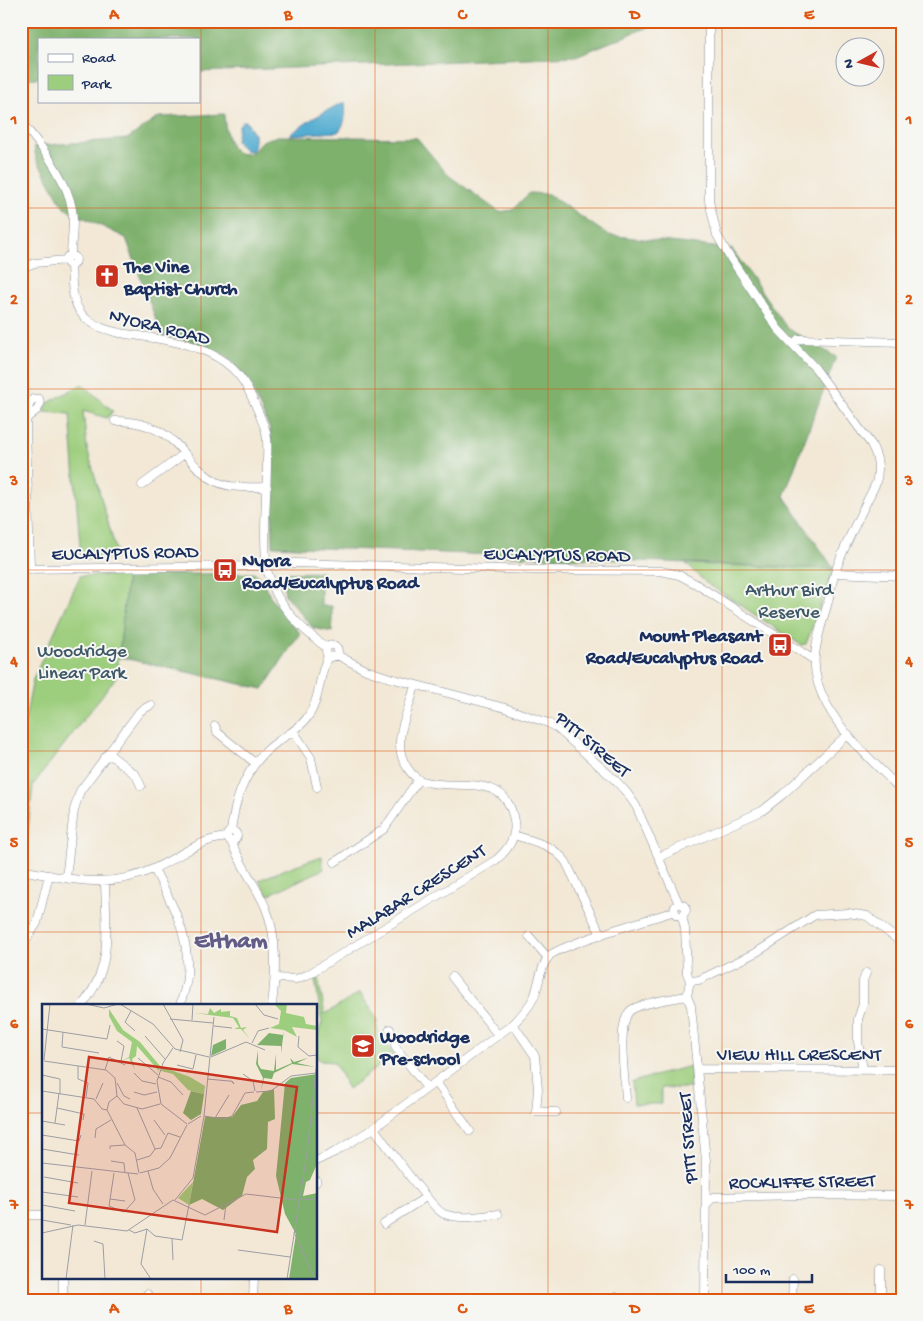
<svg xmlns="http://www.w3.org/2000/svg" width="923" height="1321" font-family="'Gochi Hand',sans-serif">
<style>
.green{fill:#9dce7d;stroke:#5c7e6e}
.forest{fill:#7eb16c;stroke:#4c7065}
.water{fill:#55add2;stroke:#386e98}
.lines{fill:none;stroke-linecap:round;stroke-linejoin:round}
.minor-casing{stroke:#868c9a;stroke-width:9}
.minor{stroke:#fff;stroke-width:8}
.grid{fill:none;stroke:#de5710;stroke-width:1;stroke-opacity:0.55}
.labels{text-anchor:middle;stroke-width:4;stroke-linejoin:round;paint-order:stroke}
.poi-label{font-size:19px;font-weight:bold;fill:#1b2f5e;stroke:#f6f6f2;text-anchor:start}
.street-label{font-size:19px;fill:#1b2f5e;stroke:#f6f6f2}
.park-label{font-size:19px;fill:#3c5766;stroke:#f6f6f2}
.district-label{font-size:24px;font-weight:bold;fill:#625c87;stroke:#f6f6f2}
.inset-road{fill:none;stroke:#9c9ea5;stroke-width:1}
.view{fill:#c8321e;fill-opacity:0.15;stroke:#c8321e;stroke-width:2.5}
.inset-edge{fill:none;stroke:#1b2f5e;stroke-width:2.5}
.neatline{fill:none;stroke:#de5710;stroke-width:2}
.grid-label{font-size:16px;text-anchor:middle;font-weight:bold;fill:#de5710}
</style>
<rect width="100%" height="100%" fill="#f6f6f2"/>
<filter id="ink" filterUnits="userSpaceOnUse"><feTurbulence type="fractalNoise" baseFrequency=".02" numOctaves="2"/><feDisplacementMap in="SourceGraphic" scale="10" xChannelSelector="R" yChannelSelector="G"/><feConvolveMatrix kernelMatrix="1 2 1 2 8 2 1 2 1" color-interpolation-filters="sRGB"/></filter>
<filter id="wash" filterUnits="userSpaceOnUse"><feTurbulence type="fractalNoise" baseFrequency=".0096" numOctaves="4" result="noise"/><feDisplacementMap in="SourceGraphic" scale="20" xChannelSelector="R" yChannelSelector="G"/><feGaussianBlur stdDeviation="1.12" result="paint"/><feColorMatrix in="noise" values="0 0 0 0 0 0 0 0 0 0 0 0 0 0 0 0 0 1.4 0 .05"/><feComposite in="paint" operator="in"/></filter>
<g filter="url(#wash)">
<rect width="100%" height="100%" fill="#f2e8d5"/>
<path class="green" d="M82 384 113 411 107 418 83 411 87 448 118 558 81 559 70 414 43 412 48 403Z
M686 564 834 569 806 644 801 645 705 582Z
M127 575 117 676 33 785 24 865 21 864V741L33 679 80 576Z
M322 856V863L324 869 268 895 259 880 293 866Z
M318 978 325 1014 360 993 378 1020C374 1033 387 1045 394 1055L348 1089 334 1062 321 1061 316 1057V1038L322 1023 315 979Z
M690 1066 692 1088H661V1104H634L632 1082Z"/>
<path class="forest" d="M21 21H663L576 56 199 72V39H39V78L21 79Z
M224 114C225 128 228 162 252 152 257 150 258 143 263 141 267 138 274 138 278 136L417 138 448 175 499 212 512 210 529 193 548 194 608 235 732 249 787 328 836 357 784 496 834 569 273 546 270 429 251 388 240 370 223 355 194 342 162 336 126 238 64 208 36 158 34 146 127 139 159 117Z
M321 572V606H332V632L313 628 285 595 282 573Z
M255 573 260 577 273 601 300 633 263 689 119 657 127 575Z"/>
<path class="water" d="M341 103H345C346 113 346 124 338 132L289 135 312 119Z
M244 121H246L254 134V148L252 151 244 150 236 141 239 125Z"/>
</g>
<g filter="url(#ink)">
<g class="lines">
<defs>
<path id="minor" d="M709 21V201L717 235 729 256 778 329 815 368 871 444C878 457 880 468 876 483 862 512 845 542 835 573 832 582 830 593 828 602 817 642 805 665 827 705 845 738 876 764 902 791
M21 122C41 145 67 178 72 209 75 223 71 241 71 256
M66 260a5 5 0 1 1 10 0a5 5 0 1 1-10 0Z
M71 265C72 281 71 300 81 313 89 325 106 330 120 333 162 340 217 342 243 381 252 395 258 411 264 426 269 437 267 451 267 463 267 494 263 527 266 558
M21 268 35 263 66 260
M793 345 798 339 902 342
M27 418 37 410 40 404 39 399H33C26 406 27 418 26 428L30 568
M115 421C137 421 159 427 175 443 189 457 199 473 217 482 232 489 251 487 267 487
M142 485 184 454
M275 565 294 563 532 570 661 571 679 575 696 584 814 660
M21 569 259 566
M268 573C277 606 300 628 327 648
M835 573 902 576
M326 651a6 6 0 1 1 12 0a6 6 0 1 1-12 0Z
M337 655 366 670 390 678 505 708 548 723 558 729 615 780 627 793 636 806 679 904
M215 726 217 732 255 763
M294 732 311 758 317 787
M109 754 136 775 141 786
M231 831C235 797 248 763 277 742 288 734 299 729 307 718 321 699 318 676 328 656
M227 836a5 5 0 1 1 10 0a5 5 0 1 1-10 0Z
M514 835C535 842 552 844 566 862L601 935
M231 841C240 864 255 884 265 906 278 937 276 972 272 1005
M659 857 762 811 782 795 848 734
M335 862 384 829 418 780
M154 869C172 903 190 935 187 975 187 984 183 995 180 1005
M21 870C68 879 108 890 153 869 171 861 187 849 205 842 212 839 220 838 227 837
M66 878 74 810 80 791 140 711 151 705
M674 910a6 6 0 1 1 12 0a6 6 0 1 1-12 0Z
M682 916 685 929 687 973 690 981 687 996 691 1006 706 1161 705 1300
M529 936 548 958
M21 948 37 923 49 875
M452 977 498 1035
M275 978 296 979 307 975 496 860C508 850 517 837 514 821 506 769 455 792 422 781 414 778 408 770 404 762 392 737 410 710 415 685
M690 981 699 980 757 952 815 915 848 913 867 916 902 943
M82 1005C114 967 106 928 105 882
M513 1024 535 1056 538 1089 536 1112H556
M390 1029 396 1048 427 1088
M697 1069 902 1070
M863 1069 858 1042V1019L863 1004V981L866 973
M436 1082 470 1131
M626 1098C625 1079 616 1022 631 1010 640 1003 675 998 687 996
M374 1128C384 1142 433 1210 444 1214 462 1220 481 1216 498 1214
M316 1161 335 1152 374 1128 513 1024C521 1016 529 1008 534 997 539 985 540 968 548 957 558 945 654 918 675 911
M316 1180V1182
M706 1205 713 1197 806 1195 902 1196
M21 1215H44
M384 1224 426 1197
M147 1294 152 1300
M616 1297V1300
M63 1300V1277
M253 1300 254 1277
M792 1300 793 1279
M881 1300V1270"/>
</defs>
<use href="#minor" class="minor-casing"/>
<use href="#minor" class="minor"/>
</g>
</g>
<path class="grid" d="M201 21V1005M375 21V1300M548 21V1300M722 21V1300M21 208H902M21 389H902M21 570H902M21 751H902M21 932H902M21 1113H44M316 1113H902M201 1277V1300"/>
<defs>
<symbol id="church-square" viewBox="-11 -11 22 22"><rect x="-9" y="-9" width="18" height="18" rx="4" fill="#c8321e" stroke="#f6f6f2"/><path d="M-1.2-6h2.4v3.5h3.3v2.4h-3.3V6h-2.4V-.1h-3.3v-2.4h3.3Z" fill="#fff"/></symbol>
<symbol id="bus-square" viewBox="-11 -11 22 22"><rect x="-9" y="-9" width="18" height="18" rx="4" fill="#c8321e" stroke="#f6f6f2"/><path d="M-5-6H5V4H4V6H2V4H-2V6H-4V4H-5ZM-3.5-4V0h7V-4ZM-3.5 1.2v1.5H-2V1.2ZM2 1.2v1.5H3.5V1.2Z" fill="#fff"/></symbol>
<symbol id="school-square" viewBox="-11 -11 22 22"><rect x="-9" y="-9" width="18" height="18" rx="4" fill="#c8321e" stroke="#f6f6f2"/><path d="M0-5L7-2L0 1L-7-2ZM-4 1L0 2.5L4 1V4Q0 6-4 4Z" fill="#fff"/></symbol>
</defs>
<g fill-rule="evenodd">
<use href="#church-square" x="93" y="262" width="28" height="28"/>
<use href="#bus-square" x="211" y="556" width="28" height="28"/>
<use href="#bus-square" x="766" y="631" width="28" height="28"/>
<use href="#school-square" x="349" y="1032" width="28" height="28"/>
</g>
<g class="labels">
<g class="poi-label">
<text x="124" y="272">The Vine<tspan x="124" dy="22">Baptist Church</tspan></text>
<text x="242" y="566">Nyora<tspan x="242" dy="22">Road/Eucalyptus Road</tspan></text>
<text x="762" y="641" text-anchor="end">Mount Pleasant<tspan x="762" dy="22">Road/Eucalyptus Road</tspan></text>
<text x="380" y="1042">Woodridge<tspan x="380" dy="22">Pre-school</tspan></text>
</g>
<g class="street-label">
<text transform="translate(160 325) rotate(14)" y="7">NYORA ROAD</text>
<text transform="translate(125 551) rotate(-1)" y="7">EUCALYPTUS ROAD</text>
<text transform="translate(557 553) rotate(1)" y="7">EUCALYPTUS ROAD</text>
<text transform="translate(594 743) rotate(40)" y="7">PITT STREET</text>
<text transform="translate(415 890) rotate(-32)" y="7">MALABAR CRESCENT</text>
<text x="799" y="1060">VIEW HILL CRESCENT</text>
<text transform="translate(686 1138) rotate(-94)" y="7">PITT STREET</text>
<text transform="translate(802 1180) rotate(-1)" y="7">ROCKLIFFE STREET</text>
</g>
<g class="park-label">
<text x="789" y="595">Arthur Bird<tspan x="789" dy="22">Reserve</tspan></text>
<text x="82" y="656">Woodridge<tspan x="82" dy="22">Linear Park</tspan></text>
</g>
<g class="district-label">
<text x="231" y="947">Eltham</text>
</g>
</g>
<g transform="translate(42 1004)">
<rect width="275" height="275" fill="#f2e8d5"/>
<path d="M232 0H245L244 9 262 13 264 20 275 22V26L250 23 255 33 242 26 228 24 237 20 239 7ZM168 4 172 9 179 5V8L188 7V12L195 14 199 24 205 23 201 26 208 35 199 25H192L197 23 191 14 152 9 166 10ZM67 5 81 26 98 38 118 62 117 67 95 42 94 52 90 55 93 66 87 54 80 57 87 53 90 38 75 27 67 12ZM120 63 148 73 163 82 162 90 146 86 131 70 119 67ZM151 178 147 201 136 194Z" fill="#9dce7d"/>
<path d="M242 26 239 49V42L215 41 227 29 241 31ZM184 35V45L169 52 171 41ZM216 46V60L219 65 232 67 234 50V66L250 59 248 54 252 58 266 54 255 59 273 63 250 60 232 69 230 75 222 74 219 87 221 74 214 60ZM275 70V160L268 176 264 178 261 192 275 189V275H247L254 230 243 210 234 172 243 79 249 74ZM232 85 233 115 226 118 225 145 211 156 213 165 205 173 200 192 181 206 160 195 147 201 163 113H190L199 101 215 97 221 88ZM149 87 162 90 159 110 149 116 141 109Z" fill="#7eb16c"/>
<path class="inset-road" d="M44 0 62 4 76 0M78 0 111 20 133 45 167 53M121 0 141 36 138 48M213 0 222 11 236 15M89 7 83 18 93 27M128 15 171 19M150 16 151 0M172 22 190 24M0 25 65 35 68 21M21 28 20 43 57 49M103 32 123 55M257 32 256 43 267 52 275 51M75 37 82 42 79 57M210 39 216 27 227 24M169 53 204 38 223 46M96 54 116 71M2 56 8 0M2 57 64 66 73 74 75 92 82 100 100 105 118 100M135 61 151 65 154 51M36 62V75L46 79 44 93M63 66 67 53 83 61M92 69 100 77 114 80M201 70 211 77 213 87M0 71 18 75V90M116 73 129 78 141 91M165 75 187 77H189L191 78 192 80 189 77M75 79 82 92 88 95M0 87 52 95 60 105 65 106M92 88 102 91 115 88M214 88 229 87 249 72 274 69M75 92 67 98 65 106 83 141 93 149 97 169M54 95 61 79M119 100 115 77 121 59 131 44M119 100 145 120M15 104 42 110 41 116M95 104 113 145 119 144 126 129 138 133M162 112 182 115 190 112 203 89 212 88M173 114 187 91M112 116 123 131M0 117 23 121M13 119 17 89M146 120 159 112M0 131 37 137 39 131M53 134 54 125 69 116M0 145 37 151M68 145V142L83 141M95 156 108 152 113 145M69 157 82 159 83 169M0 159 96 170M106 167 111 185 121 200M72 169 67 202 82 208 93 196 86 169M98 169 117 164 128 154 145 121M2 173 36 179M0 188 36 193M68 195 83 197M133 196 151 174 162 112 172 13M0 201 33 207M0 216 29 221M182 216 184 200M43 221 50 167M105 225 113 232 140 236 147 201M87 226 93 229 105 225 99 260 109 275M252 228 273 275M0 229 36 221 85 227 131 196 163 211 204 190 255 196 275 195M130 235 131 256M52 237 61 240 63 275M196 246 248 253M24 275 31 221M245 275 265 149 275 57"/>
<path class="view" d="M47 53 255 83 235 228 27 199Z"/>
<rect width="275" height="275" class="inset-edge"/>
</g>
<rect width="923" height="1321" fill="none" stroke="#f6f6f2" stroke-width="55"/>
<rect x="38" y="38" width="162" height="65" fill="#f6f6f2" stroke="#9ea6b7"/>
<rect x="48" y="54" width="25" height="8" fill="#ffffff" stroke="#9ea6b7"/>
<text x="82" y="62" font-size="15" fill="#1b2f5e">Road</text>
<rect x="48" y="75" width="25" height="15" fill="#9dce7d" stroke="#9ea6b7"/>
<text x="82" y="88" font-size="15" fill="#1b2f5e">Park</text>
<g transform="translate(860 62) rotate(262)"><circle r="24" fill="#f6f6f2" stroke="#9ea6b7"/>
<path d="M0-4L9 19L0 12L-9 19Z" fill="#c8321e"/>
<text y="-8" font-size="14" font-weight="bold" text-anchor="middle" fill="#1b2f5e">N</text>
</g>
<path d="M726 1274v8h86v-8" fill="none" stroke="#1b2f5e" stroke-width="2.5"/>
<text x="733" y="1274" font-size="15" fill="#1b2f5e" stroke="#f6f6f2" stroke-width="4" paint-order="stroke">100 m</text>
<rect x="28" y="28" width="868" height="1266" class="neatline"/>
<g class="grid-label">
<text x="114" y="19">A</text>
<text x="288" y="19">B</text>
<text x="462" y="19">C</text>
<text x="635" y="19">D</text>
<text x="809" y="19">E</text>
<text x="14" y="124">1</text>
<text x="909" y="124">1</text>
<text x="14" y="304">2</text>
<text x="909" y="304">2</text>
<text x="14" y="485">3</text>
<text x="909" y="485">3</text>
<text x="14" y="666">4</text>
<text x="909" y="666">4</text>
<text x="14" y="847">5</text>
<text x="909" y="847">5</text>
<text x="14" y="1028">6</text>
<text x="909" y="1028">6</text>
<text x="14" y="1209">7</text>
<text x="909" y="1209">7</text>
<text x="114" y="1313">A</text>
<text x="288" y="1313">B</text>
<text x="462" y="1313">C</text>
<text x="635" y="1313">D</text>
<text x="809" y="1313">E</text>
</g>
</svg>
